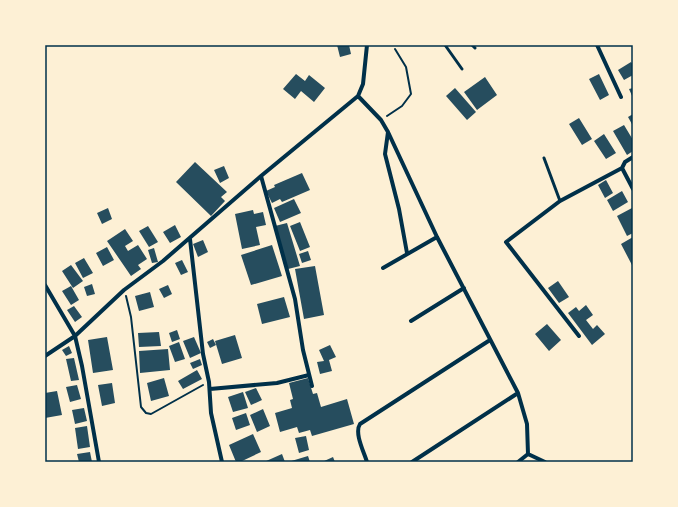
<svg xmlns="http://www.w3.org/2000/svg" width="678" height="507" font-family="Spectral,serif">
<style>
.building{fill:#264d5e}
.lines{fill:none;stroke-linecap:round;stroke-linejoin:round}
.path{stroke:#003049;stroke-width:2}
.service{stroke:#003049;stroke-width:3}
.minor{stroke:#003049;stroke-width:4}
.neatline{fill:none;stroke:#003049;stroke-width:1.5}
</style>
<rect width="100%" height="100%" fill="#fdf0d5"/>
<path class="building" d="M337 45H349L351 54 340 57Z
M631 62 633 65V75L624 80 618 70Z
M296 74 305 81 309 75 325 88 314 102 301 91 295 99 283 89Z
M599 74 609 95 600 100 589 79Z
M485 77 497 95 477 110 464 92Z
M455 88 476 112 467 120 446 96Z
M633 88V98L629 89Z
M633 114V126L628 117Z
M579 118 592 139 582 145 569 124Z
M624 125 633 140V151L627 155 613 131Z
M604 134 616 153 606 159 594 141Z
M195 162 227 192 221 197 225 201 211 216 176 182Z
M224 166 229 178 220 183 214 170Z
M302 173 310 190 282 202 280 199 272 203 266 191 275 187 274 185Z
M606 180 613 193 605 198 598 185Z
M622 191 628 202 613 211 607 200Z
M294 199 301 213 280 222 274 208Z
M108 208 112 219 102 224 97 213Z
M632 208 633 233 627 236 617 216Z
M253 210 254 214 263 212 266 225 256 227 260 245 242 249 235 214Z
M300 222 310 247 300 251 290 226Z
M287 223 300 266 288 269 275 226Z
M175 225 181 237 170 243 163 232Z
M148 226 158 242 149 247 139 231Z
M125 229 133 241 125 246 128 251 138 245 147 259 138 265 141 269 131 276 107 241Z
M633 237V267L621 244Z
M203 240 208 252 198 257 193 244Z
M272 245 282 276 251 285 241 255Z
M107 247 114 260 103 266 96 253Z
M154 248 158 262 152 263 148 250Z
M308 251 311 260 302 263 299 254Z
M84 258 93 273 83 278 75 263Z
M182 260 188 272 181 275 175 263Z
M71 265 83 281 73 288 62 271Z
M315 266 324 315 304 319 295 269Z
M558 281 569 297 559 303 548 288Z
M92 284 95 294 87 296 84 287Z
M168 285 172 294 164 298 159 289Z
M71 286 79 300 71 305 62 291Z
M150 292 154 307 139 311 135 296Z
M284 297 290 317 262 324 257 304Z
M586 305 593 315 586 320 593 329 597 325 605 334 592 345 568 313 576 307 579 311Z
M74 306 82 317 75 322 67 310Z
M547 324 561 340 549 351 535 334Z
M177 330 180 339 172 342 169 333Z
M159 332 161 346 139 347 138 333Z
M235 335 242 358 222 364 215 341Z
M107 337 113 370 93 373 88 340Z
M194 337 201 353 190 358 183 341Z
M213 339 216 345 210 348 207 342Z
M179 342 185 359 175 362 169 346Z
M330 345 336 357 329 360 332 371 320 374 317 362 324 361 319 350Z
M69 346 72 353 66 356 62 350Z
M168 349 170 370 140 373 139 351Z
M74 358 79 380 71 381 66 359Z
M200 359 202 365 193 369 190 363Z
M197 370 202 379 183 389 178 381Z
M164 378 169 396 151 401 147 383Z
M308 378 313 394 317 393 321 407 347 399 354 424 312 436 310 430 299 433 297 427 280 432 275 413 292 408 290 400 293 399 289 383Z
M112 383 115 403 102 406 98 385Z
M77 385 81 399 70 402 66 387Z
M256 388 262 400 251 405 245 392Z
M57 391 62 415 45 418V393Z
M243 392 248 408 233 412 228 397Z
M84 408 87 421 75 424 72 410Z
M263 409 270 426 257 432 250 415Z
M246 413 250 425 236 430 232 418Z
M87 426 90 447 78 449 75 428Z
M253 434 261 452 240 462H236L229 445Z
M306 436 309 450 299 453 295 438Z
M90 452 92 462H79L77 454Z
M282 454 285 462H264Z
M308 456 310 462H288Z
M333 457 335 462H322Z"/>
<g class="lines">
<path class="path" d="M387 116 402 106 411 94 406 67 395 49
M126 296 131 317 141 407 146 413 151 414 203 385"/>
<path class="service" d="M445 45 462 69
M472 45 475 48
M544 158 560 201"/>
<path class="minor" d="M597 45 621 97
M358 96 381 120 388 132 437 237 518 393 527 424 528 454 518 462
M388 132 385 154 399 209 407 253
M633 157 625 162 622 168 633 189
M261 176 295 299 303 350 312 386
M190 239 203 354 209 382 211 413 222 462
M383 268 437 237
M45 285 75 336 82 366 99 462
M411 321 464 288
M579 336 506 242 560 201 622 168
M45 356 75 336 124 290 163 261 261 176 358 96 363 84 367 45
M210 389 277 383 309 375
M528 454 545 462
M367 462C364 452 354 433 360 424L490 340
M412 462 518 393"/>
</g>
<rect width="678" height="507" fill="none" stroke="#fdf0d5" stroke-width="92"/>
<rect x="46" y="46" width="586" height="415" class="neatline"/>
</svg>
